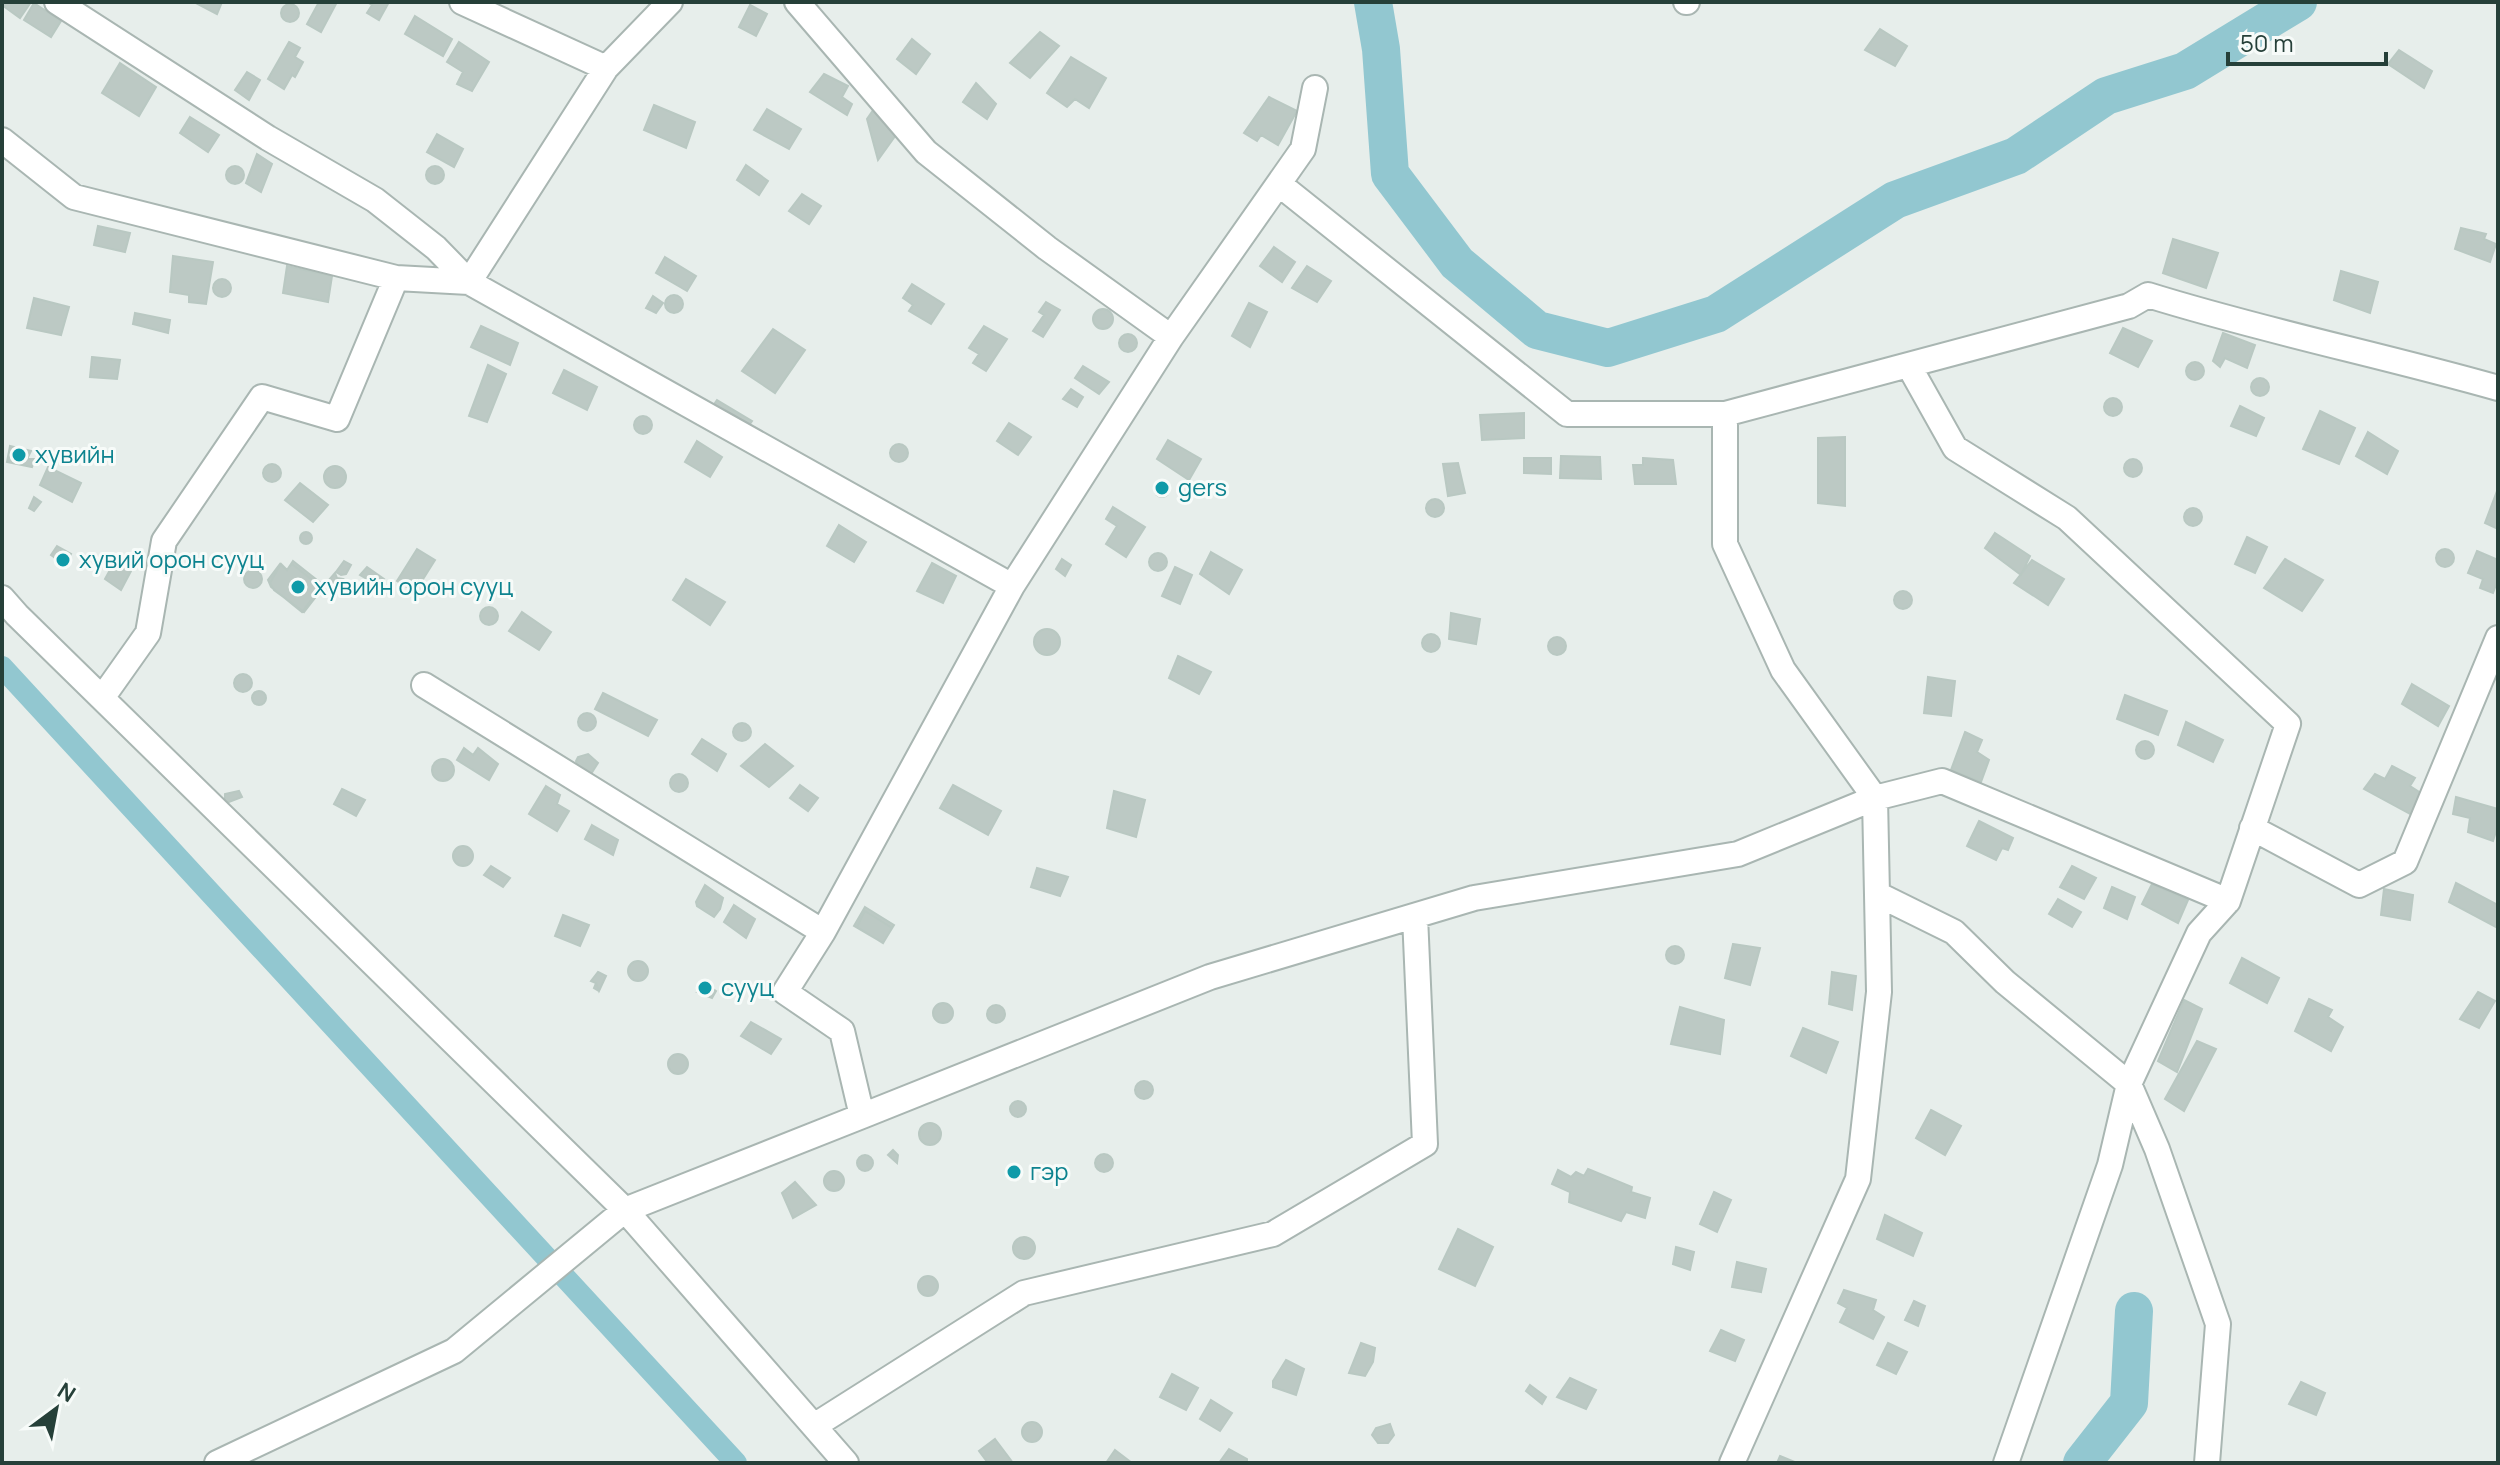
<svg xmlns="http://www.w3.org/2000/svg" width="2500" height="1465" font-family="Manrope,sans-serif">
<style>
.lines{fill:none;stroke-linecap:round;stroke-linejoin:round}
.canal{stroke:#92c7d0;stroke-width:22}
.river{stroke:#92c7d0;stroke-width:38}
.building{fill:#bcc9c4;stroke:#b9c8c2;stroke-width:2}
.minor-casing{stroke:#a9b6b2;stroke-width:28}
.minor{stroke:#fff;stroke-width:24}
.culture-dot{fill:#0f9aa8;stroke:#f7fbf9;stroke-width:3}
.labels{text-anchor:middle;stroke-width:6;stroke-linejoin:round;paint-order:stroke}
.culture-label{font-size:24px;fill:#0d838f;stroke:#f7fbf9;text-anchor:start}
</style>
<rect width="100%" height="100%" fill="#e7eeeb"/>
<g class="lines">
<path class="canal" d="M2 667 736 1463"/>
<path class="river" d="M1373 2 1381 49 1390 174 1457 263 1537 330 1608 348 1716 314 1895 200 2016 156 2106 96 2185 71 2298 2
M2082 1463 2129 1403 2134 1311"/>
</g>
<path class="building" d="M2 2H31L20 18 2 5Z
M194 2H222L217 14Z
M319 2H337L321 32 307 24Z
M367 2H389L379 20 367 13 372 5Z
M34 3 61 21 51 37 24 20Z
M281 13a9 9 0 1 1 18 0a9 9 0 1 1-18 0Z
M750 5 767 14 756 36 739 27Z
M415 16 452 39 443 56 405 34Z
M1880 29 1907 46 1895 66 1865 50Z
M1040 32 1059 46 1030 78 1010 63Z
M912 39 930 54 916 74 897 59Z
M289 42 300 48 295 57 303 62 295 77 292 75 284 89 268 79Z
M459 42 489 62 472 91 457 84 463 72 447 62Z
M2399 50 2432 71 2424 88 2388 64Z
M1071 57 1106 78 1089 108 1075 99 1067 107 1047 93Z
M120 63 156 87 139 116 102 93Z
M247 72 260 80 249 100 235 90Z
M824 74 848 86 842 97 852 104 847 115 810 92Z
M976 83 996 104 987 119 963 102Z
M1269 97 1297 111 1278 145 1261 135 1257 141 1244 133Z
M654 105 695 122 686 148 644 130Z
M876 106 901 128 878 160 867 119Z
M767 109 801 129 789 149 754 130Z
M190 117 219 135 208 152 180 133Z
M437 134 463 149 454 167 427 152Z
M257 154 272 164 261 192 246 183Z
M746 165 768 181 759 195 737 180Z
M426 175a9 9 0 1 1 18 0a9 9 0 1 1-18 0Z
M226 175a9 9 0 1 1 18 0a9 9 0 1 1-18 0Z
M802 194 821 206 809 224 789 211Z
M98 226 130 233 125 252 94 245Z
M2461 228 2486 234 2484 239 2496 244 2490 262 2455 249Z
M2173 239 2218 253 2206 288 2163 273Z
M1274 247 1295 262 1282 282 1260 266Z
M173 256 213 262 206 304 189 302V295L170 292Z
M665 257 696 276 687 291 656 273Z
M287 266 332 276 328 302 283 293Z
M1307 266 1331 281 1317 302 1292 288Z
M2341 271 2378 282 2370 313 2334 300Z
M213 288a9 9 0 1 1 18 0a9 9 0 1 1-18 0Z
M912 284 944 304 931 324 909 311 913 305 903 298Z
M665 304a9 9 0 1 1 18 0a9 9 0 1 1-18 0Z
M653 296 663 303 656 313 646 308Z
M34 298 69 307 61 335 27 328Z
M1046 302 1060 310 1043 337 1033 331 1044 315 1039 312Z
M1249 303 1267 312 1250 347 1232 336Z
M1093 319a10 10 0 1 1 20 0a10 10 0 1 1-20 0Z
M135 313 170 320 168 333 133 324Z
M481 326 518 343 510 365 471 347Z
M984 326 1007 339 986 371 973 363 979 354 969 348Z
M2123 328 2152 341 2138 367 2110 353Z
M773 329 805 350 775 393 742 371Z
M2223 333 2255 345 2247 368 2225 358 2220 367 2213 361Z
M1119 343a9 9 0 1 1 18 0a9 9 0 1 1-18 0Z
M92 357 120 360 117 379 90 377Z
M2186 371a9 9 0 1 1 18 0a9 9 0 1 1-18 0Z
M488 365 506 374 487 422 469 416Z
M1083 366 1109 382 1099 394 1075 378Z
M564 370 597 387 587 410 553 393Z
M2251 387a9 9 0 1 1 18 0a9 9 0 1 1-18 0Z
M1071 389 1083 397 1077 407 1063 399Z
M2104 407a9 9 0 1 1 18 0a9 9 0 1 1-18 0Z
M717 400 752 421 745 431 710 410Z
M2240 406 2264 418 2256 436 2231 426Z
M2320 411 2355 428 2339 464 2303 449Z
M1524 413V438L1482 440 1480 415Z
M634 425a9 9 0 1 1 18 0a9 9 0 1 1-18 0Z
M1009 423 1031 437 1018 455 997 441Z
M2368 432 2398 451 2387 474 2356 456Z
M1845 437V506L1818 503V438Z
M1168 440 1201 459 1189 480 1157 459Z
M697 441 722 457 710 477 685 462Z
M890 453a9 9 0 1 1 18 0a9 9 0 1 1-18 0Z
M10 446 31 451 27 459H35L32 467 7 462Z
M1561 456 1600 457 1601 479 1560 478Z
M1524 458H1551V474L1524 473Z
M1643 458 1673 460 1676 484H1635L1633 465H1643Z
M2124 468a9 9 0 1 1 18 0a9 9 0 1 1-18 0Z
M1458 463 1465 493 1448 496 1443 464Z
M263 473a9 9 0 1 1 18 0a9 9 0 1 1-18 0Z
M324 477a11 11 0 1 1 22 0a11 11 0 1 1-22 0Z
M48 467 81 483 72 502 40 485Z
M1154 489a8 8 0 1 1 16 0a8 8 0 1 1-16 0Z
M300 483 328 505 313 522 285 500Z
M2497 491 2498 492V529L2485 523Z
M34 497 41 502 34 511 29 508Z
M1426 508a9 9 0 1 1 18 0a9 9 0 1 1-18 0Z
M1113 507 1145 527 1126 557 1106 544 1117 526 1106 519Z
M2184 517a9 9 0 1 1 18 0a9 9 0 1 1-18 0Z
M839 525 866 542 854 562 827 546Z
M300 538a6 6 0 1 1 12 0a6 6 0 1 1-12 0Z
M1995 533 2030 556 2021 575 1985 548Z
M2247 537 2267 547 2255 573 2235 564Z
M57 546 71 554 65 565 51 555Z
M2436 558a9 9 0 1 1 18 0a9 9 0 1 1-18 0Z
M417 549 435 560 415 592 397 581Z
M2477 551 2498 560V579L2493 593 2480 588 2483 579 2468 573Z
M1211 552 1242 570 1229 594 1200 574Z
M1149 562a9 9 0 1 1 18 0a9 9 0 1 1-18 0Z
M1062 559 1071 565 1065 576 1056 569Z
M2285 559 2323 580 2302 611 2264 588Z
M2032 560 2064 579 2048 605 2014 583Z
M115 561 131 571 121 590 105 579Z
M293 561 322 584V589L304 612 274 590 270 583 281 564 287 570Z
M344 561 351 565 346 574 341 575 336 572Z
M932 563 956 576 943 603 917 591Z
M280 564 287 570 292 564 321 587 302 612 271 587 268 580Z
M367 567 384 579 379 586 360 575Z
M1175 567 1192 575 1180 604 1162 596Z
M244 579a9 9 0 1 1 18 0a9 9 0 1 1-18 0Z
M335 573 337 578 343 579 337 588 328 581Z
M686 579 725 602 710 625 673 600Z
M1894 600a9 9 0 1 1 18 0a9 9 0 1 1-18 0Z
M480 616a9 9 0 1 1 18 0a9 9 0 1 1-18 0Z
M522 612 551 632 539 650 509 631Z
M1451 613 1480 619 1476 644 1449 639Z
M1034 642a13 13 0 1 1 26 0a13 13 0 1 1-26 0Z
M1422 643a9 9 0 1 1 18 0a9 9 0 1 1-18 0Z
M1548 646a9 9 0 1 1 18 0a9 9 0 1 1-18 0Z
M1178 656 1211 672 1199 694 1169 678Z
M234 683a9 9 0 1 1 18 0a9 9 0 1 1-18 0Z
M1928 677 1955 681 1951 716 1924 713Z
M2412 684 2449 706 2438 726 2402 704Z
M252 698a7 7 0 1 1 14 0a7 7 0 1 1-14 0Z
M603 693 657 720 648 736 595 709Z
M2125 695 2167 711 2158 735 2117 719Z
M578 722a9 9 0 1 1 18 0a9 9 0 1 1-18 0Z
M2186 722 2223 740 2213 762 2178 745Z
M733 732a9 9 0 1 1 18 0a9 9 0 1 1-18 0Z
M1965 732 1982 740 1977 752 1989 760 1981 782 1951 770Z
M702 739 726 754 717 771 692 754Z
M2136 750a9 9 0 1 1 18 0a9 9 0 1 1-18 0Z
M765 744 793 766 769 787 741 766Z
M464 748 473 755 478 748 498 764 489 780 457 760Z
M588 754 598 763 591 774 578 767 576 761 578 757Z
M432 770a11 11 0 1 1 22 0a11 11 0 1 1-22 0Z
M2392 766 2415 778 2410 786 2424 795 2412 815 2364 789 2375 774 2385 779Z
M670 783a9 9 0 1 1 18 0a9 9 0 1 1-18 0Z
M800 785 818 798 808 811 790 798Z
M953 785 1001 811 988 835 940 808Z
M546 786 560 795 557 804 569 811 557 831 529 814Z
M342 789 365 800 356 816 334 804Z
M239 791 242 797 229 802 225 801V794Z
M1114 791 1145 800 1136 837 1107 828Z
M2456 797 2498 809V825L2493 841 2468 832 2470 818 2453 814Z
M1979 821 2013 838 2008 850 2002 848 1996 860 1967 846Z
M592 825 618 840 613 855 585 839Z
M453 856a10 10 0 1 1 20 0a10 10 0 1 1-20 0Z
M491 866 510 878 503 887 484 875Z
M2072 866 2096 878 2084 899 2060 887Z
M1037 868 1068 877 1060 896 1031 887Z
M2456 883 2498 905V928L2449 902Z
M2152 884 2188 900 2178 923 2142 904Z
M705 885 723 898 720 909 714 917 697 906 696 902Z
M2112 887 2135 897 2127 919 2104 908Z
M2384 889 2413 895 2410 920 2381 915Z
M2058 899 2081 912 2072 927 2049 914Z
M734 905 755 919 746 938 724 922Z
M865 907 894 925 883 943 854 926Z
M865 911 892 928 883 943 857 927Z
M563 915 589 925 580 946 555 936Z
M1733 944 1760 948 1750 985 1725 978Z
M1666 955a9 9 0 1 1 18 0a9 9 0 1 1-18 0Z
M2242 958 2279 978 2267 1003 2230 983Z
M628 971a10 10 0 1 1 20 0a10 10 0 1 1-20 0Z
M598 972 606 976 599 991 594 988 596 983 591 981Z
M598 972 606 976 599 991 596 983 591 981Z
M1832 972 1856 976 1852 1010 1829 1004Z
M704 983 716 991 712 998 697 992Z
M2478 992 2495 1001 2479 1028 2460 1019Z
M2309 999 2332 1010 2328 1017 2343 1027 2331 1051 2295 1031Z
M2184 1000 2202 1009 2177 1072 2158 1061Z
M933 1013a10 10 0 1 1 20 0a10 10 0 1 1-20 0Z
M987 1014a9 9 0 1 1 18 0a9 9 0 1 1-18 0Z
M1680 1007 1724 1020 1720 1054 1671 1044Z
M751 1022 781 1039 771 1054 741 1036Z
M1803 1028 1838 1042 1826 1073 1791 1056Z
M2197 1041 2216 1049 2184 1111 2165 1099Z
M668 1064a10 10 0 1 1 20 0a10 10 0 1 1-20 0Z
M1135 1090a9 9 0 1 1 18 0a9 9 0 1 1-18 0Z
M1010 1109a8 8 0 1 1 16 0a8 8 0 1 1-16 0Z
M1931 1110 1961 1126 1945 1155 1916 1138Z
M919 1134a11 11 0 1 1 22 0a11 11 0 1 1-22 0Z
M893 1150 898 1155 897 1163 888 1155Z
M1095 1163a9 9 0 1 1 18 0a9 9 0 1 1-18 0Z
M857 1163a8 8 0 1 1 16 0a8 8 0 1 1-16 0Z
M1009 1173a5 5 0 1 1 10 0a5 5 0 1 1-10 0Z
M1588 1169 1632 1187 1631 1192 1650 1198 1645 1218 1626 1212 1621 1221 1569 1202 1570 1192 1552 1184 1558 1170 1571 1177 1576 1172 1584 1176Z
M824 1181a10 10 0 1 1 20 0a10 10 0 1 1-20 0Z
M795 1182 816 1205 793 1218 782 1193Z
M1714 1192 1731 1200 1717 1232 1700 1224Z
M1885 1215 1922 1233 1913 1256 1877 1239Z
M1458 1229 1493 1247 1475 1286 1439 1269Z
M1013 1248a11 11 0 1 1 22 0a11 11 0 1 1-22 0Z
M1676 1247 1694 1252 1690 1270 1673 1264Z
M1737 1262 1766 1269 1761 1292 1732 1287Z
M918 1286a10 10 0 1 1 20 0a10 10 0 1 1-20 0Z
M1844 1290 1876 1300 1873 1310 1884 1317 1873 1339 1840 1322 1847 1308 1838 1303Z
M1914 1301 1925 1306 1918 1326 1905 1320Z
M1721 1330 1744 1340 1735 1361 1710 1351Z
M1361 1343 1375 1348 1373 1362 1365 1376 1349 1373Z
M1888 1343 1907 1352 1896 1374 1877 1365Z
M1286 1360 1304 1369 1296 1395 1273 1387V1381Z
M1172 1374 1198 1388 1186 1410 1160 1397Z
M1570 1378 1596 1390 1586 1409 1557 1397Z
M2301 1382 2325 1393 2316 1415 2289 1404Z
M1530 1385 1546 1397 1542 1404 1526 1391Z
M1211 1400 1232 1413 1220 1431 1200 1419Z
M1022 1432a10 10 0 1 1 20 0a10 10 0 1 1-20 0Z
M1390 1424 1394 1435 1388 1443H1378L1372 1435 1376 1428Z
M995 1439 1013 1463H988L979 1451Z
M1229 1449 1247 1459V1463H1219Z
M1115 1450 1132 1463H1106Z
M1780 1456 1797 1463H1777Z"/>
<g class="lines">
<defs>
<path id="minor" d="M57 2 268 138 375 200 436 248 469 282 1012 586
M462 2 606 68
M797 2 926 152 1047 248 1171 337
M1686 2H1687
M2 140 74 197 396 278 469 282
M469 282 606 68 670 2
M1909 366 1955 448 2067 518 2288 724 2228 901 2199 933 2129 1084 2157 1149 2218 1324 2207 1463
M1725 414 2129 306 2148 295C2263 331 2382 355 2498 388
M2 598 17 615 625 1210 846 1463
M424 685 823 932
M102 698 148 633 164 541 262 397 337 419 396 278
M2252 828 2359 885 2405 862 2498 638
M1877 894 1954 932 2005 982 2129 1084 2110 1165 2006 1463
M862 1116 1210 977 1474 898 1738 854 1875 798 1783 670 1725 544V414H1567L1279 184
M814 1426 1024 1293 1273 1234 1425 1144 1415 916
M217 1463 454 1351 625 1210 862 1116 842 1031 785 992 823 932 1012 586 1171 337 1303 149 1315 88
M1732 1463 1858 1179 1879 992 1875 798 1942 781 2228 901"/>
</defs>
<use href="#minor" class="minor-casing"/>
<use href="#minor" class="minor"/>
</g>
<g class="culture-dot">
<circle cx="19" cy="455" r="8"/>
<circle cx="1162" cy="488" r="8"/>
<circle cx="63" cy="560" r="8"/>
<circle cx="298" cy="587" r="8"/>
<circle cx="705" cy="988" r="8"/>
<circle cx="1014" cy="1172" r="8"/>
</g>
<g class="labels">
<g class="culture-label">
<text x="35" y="463">хувийн</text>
<text x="1178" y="496">gers</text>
<text x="79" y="568">хувий орон сууц</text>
<text x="314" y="595">хувийн орон сууц</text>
<text x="721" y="996">сууц</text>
<text x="1030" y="1180">гэр</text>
</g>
</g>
<rect width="2500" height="1465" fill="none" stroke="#264039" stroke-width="8"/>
<g transform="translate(56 1409) rotate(32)" stroke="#f7fbf9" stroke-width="6" paint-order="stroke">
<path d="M0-6L14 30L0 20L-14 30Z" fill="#264039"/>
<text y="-12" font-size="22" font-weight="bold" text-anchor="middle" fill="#264039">N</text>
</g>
<path d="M2228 52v12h158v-12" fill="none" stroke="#264039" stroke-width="4"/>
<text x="2240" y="52" font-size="24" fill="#264039" stroke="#f7fbf9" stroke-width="6" paint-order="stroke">50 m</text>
</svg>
